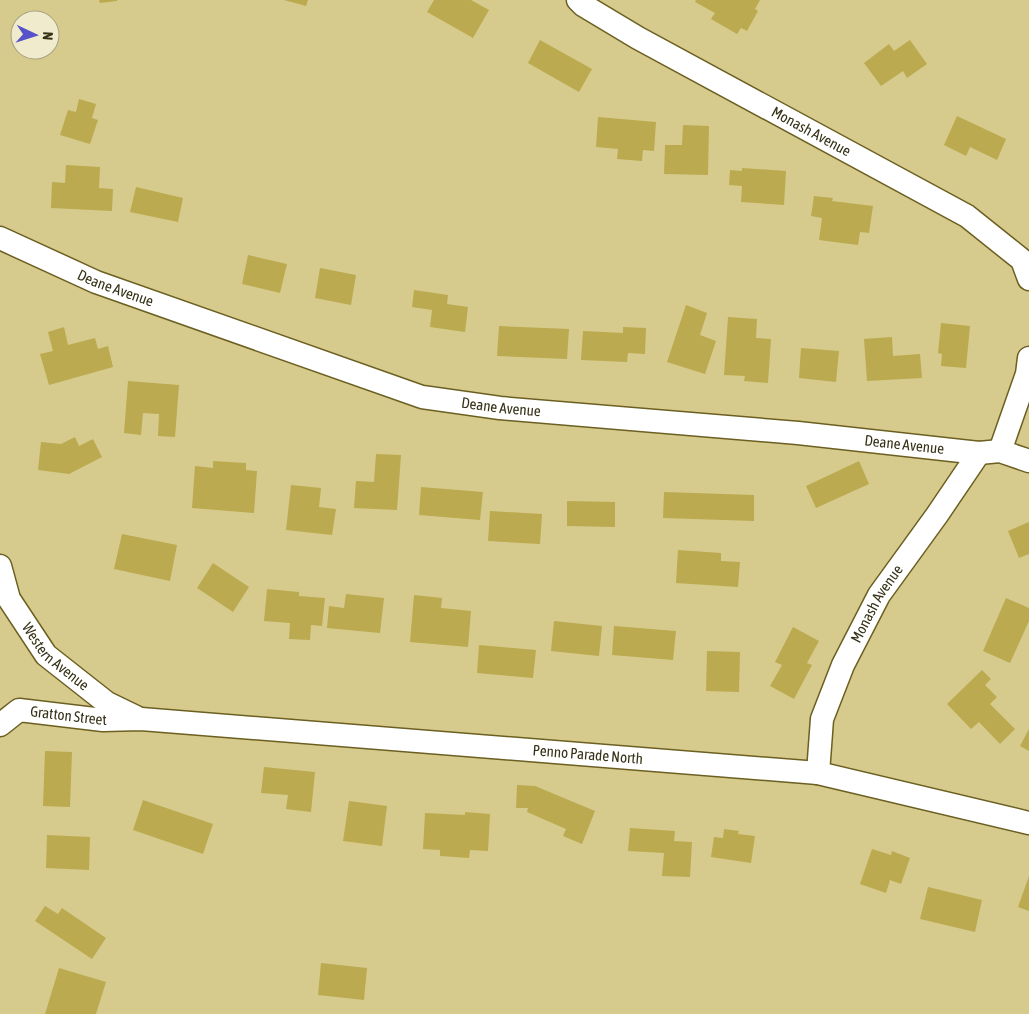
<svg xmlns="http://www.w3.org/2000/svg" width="1029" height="1014" font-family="'Asap Condensed',sans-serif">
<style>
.building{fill:#bbaa50}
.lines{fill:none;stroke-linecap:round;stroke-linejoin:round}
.minor-casing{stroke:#6b5f21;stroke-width:25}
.minor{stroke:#fff;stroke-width:22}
.labels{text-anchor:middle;stroke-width:4.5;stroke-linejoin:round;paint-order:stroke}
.street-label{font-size:15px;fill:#363218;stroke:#f0ebcc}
</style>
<rect width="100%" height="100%" fill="#d6cb8c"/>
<path class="building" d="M99 0H117V1L100 3Z
M284 0H308L306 6Z
M434 0H471L489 10 473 38 427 12Z
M696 0H760L755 9 758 11 747 31 741 28 737 34 711 19 715 13 695 2Z
M540 40 592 69 579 92 528 63Z
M910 40 927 64 907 78 903 71 881 86 864 63 889 44 894 51Z
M79 99 96 104 92 118 98 120 90 144 60 135 68 110 76 112Z
M957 116 1006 139 997 160 970 147 966 156 944 145Z
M598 117 656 122 654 151 643 150 642 161 617 159 618 149 596 147Z
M683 125 709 126 708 175 664 174 665 145H682Z
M66 165 100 167 99 188 113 189 112 211 51 208 52 182 65 183Z
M742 168 786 171 784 205 741 202 742 186 729 185 730 170 742 171Z
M136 187 183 198 178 222 130 212Z
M814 196 833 198 832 201 873 206 869 233 860 232 858 245 819 240 822 218 811 216Z
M248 255 287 264 280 293 242 284Z
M320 268 356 275 351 305 315 298Z
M414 290 448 295 447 304 468 307 465 332 430 327 432 310 412 307Z
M686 305 707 313 700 335 716 341 705 374 667 362Z
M728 317 757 319 756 338 771 339 768 383 744 381 745 376 724 375Z
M941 323 970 326 966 368 941 366 942 354 938 353Z
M499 326 569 329 567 359 497 356Z
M64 327 68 345 95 338 98 349 108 346 113 367 49 385 40 354 53 351 48 332Z
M623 327 646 328 645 354 628 353 627 362 581 360 583 331 623 333Z
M892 337 893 356 920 354 922 378 867 381 864 339Z
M801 348 839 351 836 382 799 378Z
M128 381 179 385 175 437 158 436 159 414 143 413 141 435 124 433Z
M75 437 79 446 93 439 102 457 69 474 38 470 41 442 61 444Z
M376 454 401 455 397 510 354 508 356 481 374 482Z
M213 461 246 463V470L257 471 254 513 192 508 195 466 213 468Z
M859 461 869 484 816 508 806 486Z
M291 485 321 488 319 507 336 509 332 535 286 530Z
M421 487 483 492 480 520 419 515Z
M664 492 754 495V521L663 518Z
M567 501 615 502V527L567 526Z
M490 511 542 514 540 544 488 541Z
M1029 522V554L1019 558 1008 531Z
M122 534 177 545 170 581 114 569Z
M678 550 721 553V561L740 562 738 587 676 583Z
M213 563 249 587 233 612 197 588Z
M267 589 299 592V596L325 598 322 626 311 625 310 640 289 639 290 623 264 621Z
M346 594 384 598 380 633 327 628 329 606 344 608Z
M414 595 442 598 441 608 471 611 468 647 410 642Z
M1006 598 1029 608V621L1010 663 983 651Z
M554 621 602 626 599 656 551 651Z
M614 626 676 631 673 660 612 655Z
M793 627 819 641 807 663 812 665 794 699 770 686 782 665 775 662Z
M479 645 536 650 533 678 477 673Z
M707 651 740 652 739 692 706 691Z
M982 670 991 679 985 685 997 697 990 704 1015 729 1000 744 979 722 971 729 947 704Z
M1029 729V751L1020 746Z
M45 751 72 752 70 807 43 806Z
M264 767 315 772 311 812 286 809 288 795 261 793Z
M517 785 535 786 595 811 582 844 563 836 566 829 527 812 528 808H516Z
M143 800 213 824 203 854 133 830Z
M349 801 387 806 382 846 343 841Z
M465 812 490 814 488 851 470 850 469 858 440 856V850L423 849 425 813 465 815Z
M630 828 675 831 674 841 692 842 690 877 662 876 664 853 628 851Z
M724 829 739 831 738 834 755 836 751 863 711 857 714 837 723 838Z
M47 835 90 837 89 870 46 868Z
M872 849 891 855 892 851 910 858 901 884 890 880 886 893 860 884Z
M1029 876V911L1018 907Z
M928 887 982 900 975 932 920 919Z
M45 906 58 914 62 908 106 938 92 959 35 921Z
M321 963 367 968 364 1000 318 995Z
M59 968 106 982 96 1014H45Z"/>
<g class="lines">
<defs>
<g id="minor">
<path id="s1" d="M578 0 583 5 638 38 967 216 1022 260 1029 279"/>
<path id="s2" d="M0 238 96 282 422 397 500 408 798 433 979 453 1000 451 1029 461"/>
<path d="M1000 451 1027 374 1029 358"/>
<path id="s3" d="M0 566 9 599 46 655 107 703 136 717"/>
<path id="s4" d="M0 725 19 710 103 720 141 719 818 773 1029 823"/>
<path id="s5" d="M818 773 822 719 843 665 879 595 937 515 979 453"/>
</g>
</defs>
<use href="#minor" class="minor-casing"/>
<use href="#minor" class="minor"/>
</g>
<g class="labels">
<g class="street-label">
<text dy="5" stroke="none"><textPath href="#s1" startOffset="268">Monash Avenue</textPath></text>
<text dy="5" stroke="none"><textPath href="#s2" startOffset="126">Deane Avenue</textPath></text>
<text dy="5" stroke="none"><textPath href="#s2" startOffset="531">Deane Avenue</textPath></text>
<text dy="5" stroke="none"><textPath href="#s2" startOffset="936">Deane Avenue</textPath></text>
<text dy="5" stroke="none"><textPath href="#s5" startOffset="182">Monash Avenue</textPath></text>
<text dy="5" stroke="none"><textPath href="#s3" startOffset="109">Western Avenue</textPath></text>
<text dy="5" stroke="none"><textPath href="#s4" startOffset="74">Gratton Street</textPath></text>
<text dy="5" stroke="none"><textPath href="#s4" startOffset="595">Penno Parade North</textPath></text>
</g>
</g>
<g transform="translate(35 35) rotate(94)"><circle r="24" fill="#f0ebcc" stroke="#a6a184"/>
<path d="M0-4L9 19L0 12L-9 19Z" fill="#5552ca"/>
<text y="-8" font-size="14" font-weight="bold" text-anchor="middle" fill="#363218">N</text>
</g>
</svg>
